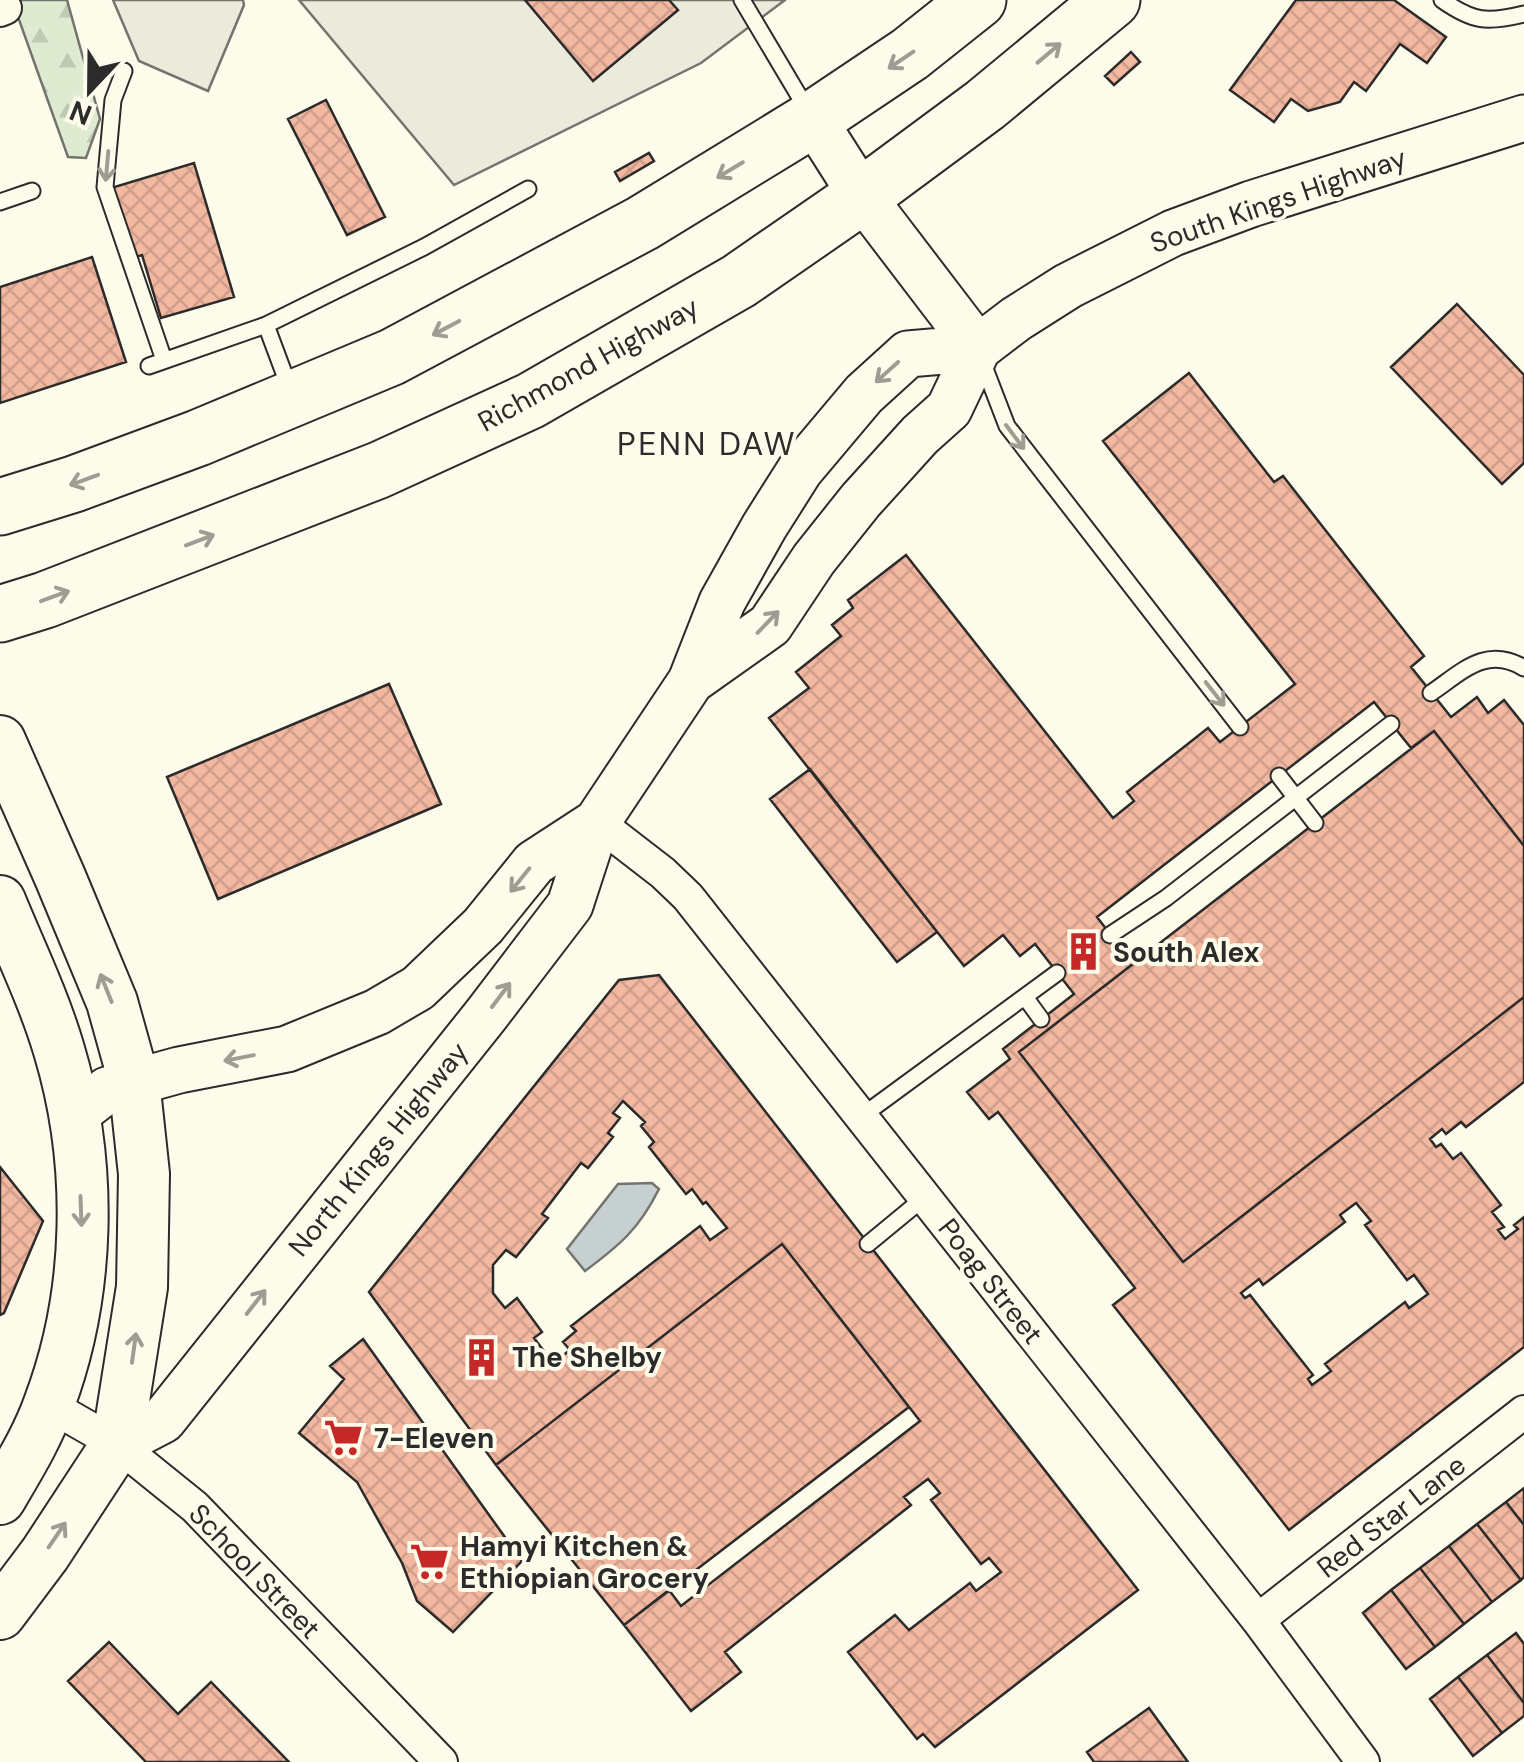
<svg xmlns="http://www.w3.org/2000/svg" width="1524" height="1762" font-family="'DM Sans',sans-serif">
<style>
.forest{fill:url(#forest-firs);stroke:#74746e;stroke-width:2.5}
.parking{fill:#eceadb;stroke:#74746e;stroke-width:2.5}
.water{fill:#c7d0d0;stroke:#74746e;stroke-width:2.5}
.building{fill:url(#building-cross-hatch);stroke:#2b2b2b;stroke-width:2.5;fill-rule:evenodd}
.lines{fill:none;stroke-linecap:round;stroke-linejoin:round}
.service-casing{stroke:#2b2b2b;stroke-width:19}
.minor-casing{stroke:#2b2b2b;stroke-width:36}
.secondary-casing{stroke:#2b2b2b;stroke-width:49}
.primary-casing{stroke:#2b2b2b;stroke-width:54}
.trunk-casing{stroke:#2b2b2b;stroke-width:59}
.service{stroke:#fdfbea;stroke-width:15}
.minor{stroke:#fdfbea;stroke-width:32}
.secondary{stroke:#fdfbea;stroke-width:45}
.primary{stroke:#fdfbea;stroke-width:50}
.trunk{stroke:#fdfbea;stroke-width:55}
.oneway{stroke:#9e9d94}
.labels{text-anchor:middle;stroke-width:8;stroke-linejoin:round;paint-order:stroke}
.street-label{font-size:28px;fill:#2b2b2b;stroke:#fdfbea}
.poi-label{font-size:28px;font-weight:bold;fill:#2b2b2b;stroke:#fdfbea;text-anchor:start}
.quarter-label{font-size:32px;letter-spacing:2.5px;fill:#2b2b2b;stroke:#fdfbea}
</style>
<defs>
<pattern id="forest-firs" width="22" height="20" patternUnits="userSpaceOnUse" patternTransform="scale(2.5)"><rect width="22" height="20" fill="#deebd1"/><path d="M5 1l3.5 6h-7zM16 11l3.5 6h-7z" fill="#bfcab4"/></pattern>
<pattern id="building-cross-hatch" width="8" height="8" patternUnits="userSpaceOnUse" patternTransform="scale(2.5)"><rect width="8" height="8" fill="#f2b8a0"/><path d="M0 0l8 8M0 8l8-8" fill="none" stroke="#d09e8a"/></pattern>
</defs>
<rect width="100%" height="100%" fill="#fdfbea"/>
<path class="forest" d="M12 0H67L100 119 86 158 68 157Z"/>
<path class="parking" d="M113 0H243L244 5 208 91 139 61Z
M299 0H785L701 63 454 185Z"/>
<path class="water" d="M652 1183 659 1189C639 1229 620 1245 585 1271L567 1249 618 1184Z"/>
<path class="building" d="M525 0H669L678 10 593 81Z
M1296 0H1394L1446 37 1427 63 1400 44 1366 91 1354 82 1340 102 1308 111 1291 99 1274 122 1230 90Z
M1131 52 1140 62 1114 85 1105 76Z
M326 100 385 217 347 235 288 119Z
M649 153 654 161 620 181 615 172Z
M194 163 234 297 161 318 142 255 133 258 111 188Z
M92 257 126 362 0 403V287Z
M1457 304 1524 375V463L1502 484 1391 367Z
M1189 373 1274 482 1283 476 1424 656 1411 667 1451 717 1477 697 1488 713 1504 700 1524 725V846L1434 731 1411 748 1374 702 1097 917 1133 964 1019 1052 1183 1262 1524 997V1082L1466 1127 1461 1122 1446 1134 1442 1129 1430 1139 1436 1147 1441 1144 1453 1159 1461 1153 1501 1205 1492 1212 1504 1227 1498 1230 1505 1239 1518 1229 1514 1225 1524 1217V1347L1289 1530 1113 1305 1135 1288 998 1112 989 1119 967 1092 1010 1059 1003 1049 1074 994 1035 944 1020 956 1003 935 964 966 769 718 809 688 796 672 841 636 832 625 853 608 848 600 906 555 1113 818 1134 801 1127 792 1208 728 1220 742 1295 684 1103 441ZM1356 1203 1371 1221 1365 1225 1407 1280 1414 1275 1428 1294 1409 1308 1405 1302 1325 1364 1331 1371 1312 1385 1308 1379 1313 1375 1250 1295 1245 1298 1241 1293 1259 1279 1263 1285 1345 1222 1340 1215Z
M389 684 441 804 218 899 167 777Z
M1434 731 1524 846V997L1183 1262 1019 1052Z
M810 769 937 932 897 962 770 799Z
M659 975 1138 1590 935 1747 923 1734 917 1739 848 1652 895 1615 909 1630 970 1583 976 1591 1001 1572 989 1558 981 1564 931 1500 940 1493 928 1479 904 1497 911 1505 725 1652 741 1672 691 1711 624 1625 669 1590 681 1606 920 1421 782 1244 496 1465 369 1292 619 980ZM623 1101 645 1122 641 1126 654 1142 649 1147 686 1194 692 1189 703 1204 706 1202 727 1228 710 1240 700 1226 571 1326 576 1331 563 1342 570 1350 553 1363 534 1338 542 1332 517 1298 505 1308 493 1293V1265L506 1250 516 1257 548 1218 542 1214 581 1163 588 1168 613 1137 608 1133 620 1118 613 1113Z
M0 1167 43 1221 4 1313 0 1315Z
M782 1244 909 1407 624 1625 496 1465Z
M363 1339 522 1561 453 1632 417 1601 402 1563 357 1482 299 1433 344 1379 330 1366Z
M1524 1488V1525L1506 1502Z
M1506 1502 1524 1525V1577L1521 1580 1477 1524Z
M1477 1524 1521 1580 1492 1602 1449 1546Z
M1449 1546 1492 1602 1464 1624 1420 1568Z
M1420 1568 1464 1624 1435 1647 1391 1590Z
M1391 1590 1435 1647 1406 1669 1363 1613Z
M1516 1633 1524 1644V1703L1487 1655Z
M109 1642 178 1714 211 1682 289 1762H146L68 1681Z
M1487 1655 1524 1703V1716L1502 1733 1458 1677Z
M1458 1677 1502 1733 1473 1756 1430 1699Z
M1149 1708 1188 1762H1094L1087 1752Z"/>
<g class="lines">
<defs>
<path id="service" d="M742 0 808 111
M1442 0C1473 22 1487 23 1524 14
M124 71 113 100 105 187 164 360
M0 202 32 191
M266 325 291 392
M982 361 1007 426 1240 727
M149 366 266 325 424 247 528 189
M1431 693C1462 672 1486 645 1524 668
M1279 776 1315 823
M1110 935 1166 898 1391 724
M1025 997 1041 1019
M862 1116 1057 973
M868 1244 925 1197"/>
<path id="minor" d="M0 10 5 8
M597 822 663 873 688 897 1258 1620 1363 1762
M49 1405 117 1444 195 1507 441 1762
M1258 1620 1524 1412"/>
<path id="secondary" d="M813 119 862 196 978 348
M691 681 770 625 814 559 861 500 920 435 949 409 978 348 1016 319 1068 286 1173 233 1251 204 1524 118
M76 1114 107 1090 179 1070 287 1049 377 1012 418 988 483 926 534 863 597 822
M117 1444 163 1420 486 1015 570 905 597 822 691 681 722 602 764 527 800 470 864 394 908 354 978 348"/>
<path id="primary" d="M0 741 60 877 112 1002 134 1081 144 1174 142 1287 117 1444 45 1554 0 1614
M0 901C20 950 44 999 59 1050 93 1163 91 1293 49 1404 37 1438 18 1468 0 1499"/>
<path id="trunk" d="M0 507 74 484 198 438 392 357 643 223 813 119 910 54 978 0
M0 614 45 600 379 470 530 401 739 281 862 196 985 105 1112 0"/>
</defs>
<use href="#service" class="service-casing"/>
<use href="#minor" class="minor-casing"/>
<use href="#secondary" class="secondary-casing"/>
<use href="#primary" class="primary-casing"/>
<use href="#trunk" class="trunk-casing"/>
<use href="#service" class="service"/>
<use href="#minor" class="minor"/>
<use href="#secondary" class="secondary"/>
<use href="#primary" class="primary"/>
<use href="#trunk" class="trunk"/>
</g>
<defs><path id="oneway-shaft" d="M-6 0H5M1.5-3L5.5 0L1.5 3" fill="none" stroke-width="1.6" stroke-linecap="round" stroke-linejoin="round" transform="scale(2.5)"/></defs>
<g class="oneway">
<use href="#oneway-shaft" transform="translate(1049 53) rotate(-40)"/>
<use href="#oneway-shaft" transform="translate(901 60) rotate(146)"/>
<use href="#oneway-shaft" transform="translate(107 166) rotate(95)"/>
<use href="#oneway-shaft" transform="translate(730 170) rotate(149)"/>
<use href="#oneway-shaft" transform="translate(446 328) rotate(152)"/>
<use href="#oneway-shaft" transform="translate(887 372) rotate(138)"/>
<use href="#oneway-shaft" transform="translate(1015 437) rotate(53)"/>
<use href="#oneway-shaft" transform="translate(84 480) rotate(160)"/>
<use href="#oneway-shaft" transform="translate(200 540) rotate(-21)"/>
<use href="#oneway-shaft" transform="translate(55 596) rotate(-20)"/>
<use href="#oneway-shaft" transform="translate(768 622) rotate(-46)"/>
<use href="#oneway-shaft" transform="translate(1215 694) rotate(52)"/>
<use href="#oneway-shaft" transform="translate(520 880) rotate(129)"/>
<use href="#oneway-shaft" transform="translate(106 988) rotate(-112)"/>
<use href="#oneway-shaft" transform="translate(501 995) rotate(-53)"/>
<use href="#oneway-shaft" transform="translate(239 1058) rotate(169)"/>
<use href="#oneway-shaft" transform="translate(81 1211) rotate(88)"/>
<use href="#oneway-shaft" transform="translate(256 1302) rotate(-52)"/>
<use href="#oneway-shaft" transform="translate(134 1348) rotate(-82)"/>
<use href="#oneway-shaft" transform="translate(57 1535) rotate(-56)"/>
</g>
<defs>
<symbol id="building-bare" viewBox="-9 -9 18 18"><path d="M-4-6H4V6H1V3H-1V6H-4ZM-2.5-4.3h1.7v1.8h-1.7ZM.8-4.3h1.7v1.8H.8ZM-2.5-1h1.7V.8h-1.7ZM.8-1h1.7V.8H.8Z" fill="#c62828" stroke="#fdfbea" stroke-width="2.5" paint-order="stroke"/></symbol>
<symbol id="supermarket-bare" viewBox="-9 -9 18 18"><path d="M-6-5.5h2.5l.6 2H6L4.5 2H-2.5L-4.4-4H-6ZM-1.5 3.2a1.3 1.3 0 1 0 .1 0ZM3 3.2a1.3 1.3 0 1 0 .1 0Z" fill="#c62828" stroke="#fdfbea" stroke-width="2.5" paint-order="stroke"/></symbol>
</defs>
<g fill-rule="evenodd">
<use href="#building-bare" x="1056" y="924" width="55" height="55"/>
<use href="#building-bare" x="454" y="1330" width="55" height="55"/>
<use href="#supermarket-bare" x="316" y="1410" width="55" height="55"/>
<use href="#supermarket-bare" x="402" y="1534" width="55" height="55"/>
</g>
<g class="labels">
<g class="street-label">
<text transform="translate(1278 200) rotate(-19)" y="10">South Kings Highway</text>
<text transform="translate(588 364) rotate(-29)" y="10">Richmond Highway</text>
<text transform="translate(378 1149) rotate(-51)" y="10">North Kings Highway</text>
<text transform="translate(991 1281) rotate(52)" y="10">Poag Street</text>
<text transform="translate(1391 1516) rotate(-38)" y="10">Red Star Lane</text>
<text transform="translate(255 1571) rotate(46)" y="10">School Street</text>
</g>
<g class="poi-label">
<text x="1113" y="962">South Alex</text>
<text x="512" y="1367">The Shelby</text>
<text x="374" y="1448">7-Eleven</text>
<text x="460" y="1556">Hamyi Kitchen &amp;<tspan x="460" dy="32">Ethiopian Grocery</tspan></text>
</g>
<g class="quarter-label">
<text x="707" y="455">PENN DAW</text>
</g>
</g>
<g transform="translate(90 90) rotate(202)" stroke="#fdfbea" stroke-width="8" paint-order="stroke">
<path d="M0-8L18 38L0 25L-18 38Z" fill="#2b2b2b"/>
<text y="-15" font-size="28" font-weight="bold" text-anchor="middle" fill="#2b2b2b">N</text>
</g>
</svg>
